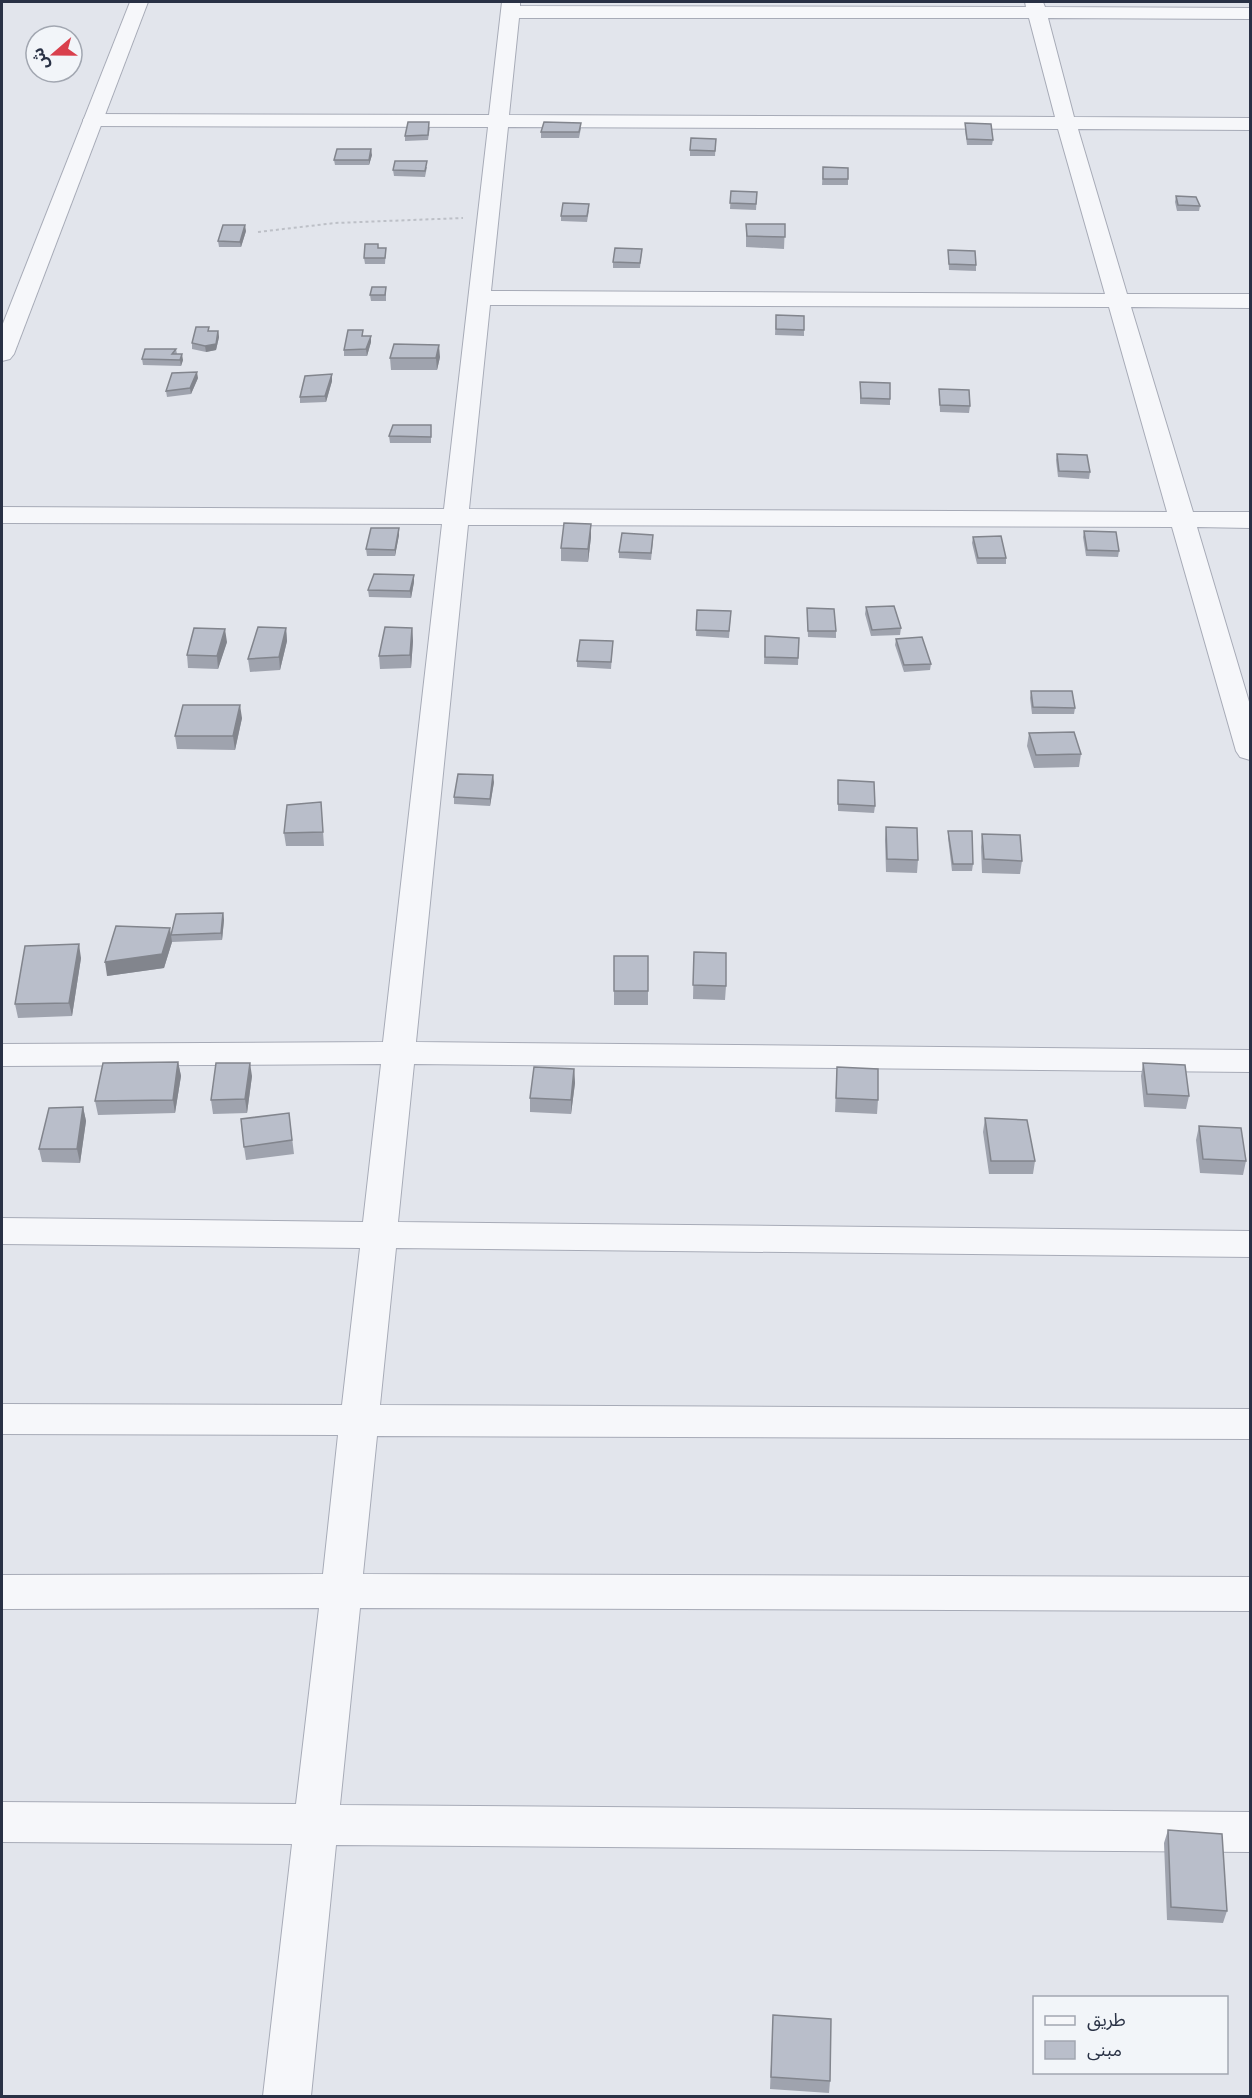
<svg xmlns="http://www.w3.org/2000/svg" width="1252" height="2098" font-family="'Fira Sans','Noto Sans Arabic',sans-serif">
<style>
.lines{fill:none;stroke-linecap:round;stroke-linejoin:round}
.minor-casing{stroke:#a7abb7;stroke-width:2}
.tertiary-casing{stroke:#a7abb7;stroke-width:2}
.path{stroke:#bdc0c7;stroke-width:2;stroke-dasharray:3 3;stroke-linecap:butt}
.minor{fill:#f6f7fa;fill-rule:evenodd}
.tertiary{fill:#f6f7fa;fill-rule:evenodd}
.wall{fill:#9fa3ae}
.shaded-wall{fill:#82858d}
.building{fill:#b9beca;stroke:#82858d;stroke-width:1.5}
</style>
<rect width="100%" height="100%" fill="#e2e5ec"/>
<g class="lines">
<defs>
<path id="minor" d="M502 2H520V6L1026 7 1025 2H1043L1045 7 1250 8V19L1048 18 1074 117 1250 118V130L1078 129 1127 294H1250V308L1131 307 1193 512H1250V528L1197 527 1250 705V760L1240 757 1236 751 1172 527 468 525 416 1042 1250 1050V1072L414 1064 398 1222 1250 1231V1257L396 1248 380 1405 1250 1409V1439L377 1436 363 1574 1250 1577V1611L360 1608 340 1805 1250 1812V1852L336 1845 311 2096H263L292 1844 2 1842V1802L296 1804 319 1608 2 1609V1575L323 1574 338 1435 2 1434V1404L342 1405 360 1248 2 1244V1218L363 1222 381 1064 2 1066V1044L383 1042 442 524 2 523V507L444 509 488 127 93 126 86 124 83 120 86 116 93 114 489 115ZM519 18H1029L1055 117 509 115ZM508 127 1058 129 1105 294 491 291ZM490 305 1109 307 1167 512 469 509Z"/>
<path id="tertiary" d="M130 2H148L14 354 10 359 2 361V326Z"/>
</defs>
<use href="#minor" class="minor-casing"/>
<use href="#tertiary" class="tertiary-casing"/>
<path class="path" d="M258 232 335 223 463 218"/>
<use href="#minor" class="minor"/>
<use href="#tertiary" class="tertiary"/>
</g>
<path class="wall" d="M965 123 993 140 992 145H967L965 129Z
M430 127 428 140 405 141V136Z
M581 128 579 138H541V132Z
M716 139 715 156H690V150Z
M372 155 369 165H335L334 160Z
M427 167 425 177 394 176 393 170Z
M823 167 848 168V185H822Z
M731 191 757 192 756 210 730 209Z
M1176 196 1200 206 1199 211H1177L1175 202Z
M589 210 587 222 561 221V216Z
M746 224H785L784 249 746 247Z
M246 231 241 247H219L218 241Z
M378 248H386L385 264H365L364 258Z
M642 249 640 268H613V262Z
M948 250 976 265V271L949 270Z
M386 287V301H371L370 295Z
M776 315 804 330V336L775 335Z
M210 331H218L219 337 216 350 206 352 192 349V343Z
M363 336 371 342 367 356H344V350Z
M176 349 177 354 183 360 181 366 143 365 142 359Z
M440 357 437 370H391L390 358Z
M332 374V381L326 402 300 403V397Z
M198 378 191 394 167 397 166 391Z
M860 382 890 399V405L860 404Z
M939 389 970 406 969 413 940 412Z
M431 425V443H390L389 436Z
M1057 454 1090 472 1089 479 1058 477 1056 460Z
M591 524V537L588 562 561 561V548Z
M1084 531 1119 551 1118 557 1086 556 1083 537Z
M399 535 395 556H367L366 549Z
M973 537 1006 558V564H977L972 543Z
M653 541 651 560 619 558V552Z
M414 582 411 598 369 597 368 590Z
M866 607 901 628 900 635 871 636 865 614Z
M807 608 836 631V638L808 637Z
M697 610 731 611 729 638 696 636Z
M286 628 287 641 280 670 250 672 248 659Z
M412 628 413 641 411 668 380 669 379 656Z
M765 636 799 638 798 665 764 664Z
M896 639 931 664 930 670 904 672 895 645Z
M613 641 611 669 577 667V661Z
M227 642 218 669 188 668 187 655Z
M1031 691 1075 708 1074 714H1032L1030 698Z
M242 718 235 750 177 749 175 736Z
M1029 733 1081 754 1079 767 1034 768 1027 746Z
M838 780 875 806 874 813 838 811Z
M494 782 490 806 454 804V797Z
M321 802 324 846H286L284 833Z
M886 827 918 860 917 873 886 872 885 840Z
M948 831 973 864 972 871H952L948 838Z
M982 834 1022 861 1020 874 982 873 981 847Z
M223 913 224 920 222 940 172 942 164 968 107 976 171 935Z
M694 952 726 986 725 1000 693 999Z
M614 956H648V1005H614Z
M81 958 72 1016 18 1018 15 1004Z
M178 1062 181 1076 175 1113 98 1115 95 1101Z
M1143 1063 1189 1096 1186 1109 1144 1107 1141 1076Z
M837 1067 878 1100 877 1114 835 1112Z
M574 1069 575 1083 571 1114 530 1112V1098Z
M252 1076 247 1113 213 1114 211 1100Z
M83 1107 86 1121 80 1163 42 1162 39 1149Z
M289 1113 294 1154 246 1160 244 1147Z
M985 1118 1035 1161 1033 1174H989L983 1132Z
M1199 1126 1246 1161 1243 1175 1200 1173 1196 1140Z
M1168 1830 1227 1911 1223 1923 1167 1920 1164 1843Z
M773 2015 830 2081 829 2093 770 2089Z"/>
<path class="shaded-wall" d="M371 149 372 155 369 165V160Z
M245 225 246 231 241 247 240 242Z
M218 331 219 337 216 350 206 352 205 346Z
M371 336V342L367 356 366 349Z
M439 345 440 357 437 370 436 358Z
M182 354 183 360 181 366 180 360Z
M197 372 198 378 191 394 190 388Z
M332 374V381L326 402 325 396Z
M591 524V537L588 562V549Z
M399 528V535L395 556V550Z
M414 575V582L411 598 410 591Z
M286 628 287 641 280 670 279 657Z
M412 628 413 641 411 668 410 655Z
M225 629 227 642 218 669 217 656Z
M240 705 242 718 235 750 233 736Z
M493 775 494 782 490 806V799Z
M223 913 224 920 222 940 221 933Z
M170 928 172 942 164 968 107 976 105 962Z
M79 944 81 958 72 1016 69 1003Z
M178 1062 181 1076 175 1113 173 1100Z
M250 1063 252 1076 247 1113 245 1099Z
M574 1069 575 1083 571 1114V1100Z
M83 1107 86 1121 80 1163 77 1149Z"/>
<path class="building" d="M408 122H429L428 135 405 136Z
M544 122 581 123 579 132H541Z
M965 123 991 124 993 140 967 139Z
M691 138 716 139 715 151 690 150Z
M337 149H371L369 160H334Z
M395 161H427L425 171 393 170Z
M823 167 848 168V179H823Z
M731 191 757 192 756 204 730 203Z
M1176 196 1196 197 1200 206 1178 205Z
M563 203 589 204 587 216H561Z
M746 224H785V237L747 236Z
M223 225H245L240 242 218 241Z
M365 244H378V248H386L385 258H364Z
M615 248 642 249 640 263 613 262Z
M948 250 975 251 976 265 949 264Z
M372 287H386L385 295H370Z
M776 315 804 316V330L776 329Z
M196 327H209L208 331H218L216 344 205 346 192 343Z
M348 330H363L362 336H371L366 349 344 350Z
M394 344 439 345 436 358H390Z
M145 349H176L172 354H182L180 360 142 359Z
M197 372 190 388 166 391 172 373Z
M332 374 325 396 300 397 305 376Z
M860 382 890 383V399L861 398Z
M939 389 969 390 970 406 940 405Z
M393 425H431V437L389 436Z
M1057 454 1087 455 1090 472 1059 471Z
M564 523 591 524 588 549 561 548Z
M371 528H399L395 550 366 549Z
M1084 531 1116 532 1119 551 1087 550Z
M622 533 653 535 651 553 619 552Z
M1001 536 1006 558H978L973 537Z
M374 574 414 575 410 591 368 590Z
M894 606 901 628 872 630 866 607Z
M807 608 834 609 836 631H808Z
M697 610 731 611 729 631 696 630Z
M258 627 286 628 279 657 248 659Z
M385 627 412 628 410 655 379 656Z
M194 628 225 629 217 656 187 655Z
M765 636 799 638 798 658 765 657Z
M922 637 931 664 904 665 896 639Z
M580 640 613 641 611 662 577 661Z
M1031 691H1072L1075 708 1033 707Z
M183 705H240L233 736H175Z
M1074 732 1081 754 1036 755 1029 733Z
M458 774 493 775 490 799 454 797Z
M838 780 874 782 875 806 838 804Z
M321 802 323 832 284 833 287 805Z
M886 827 917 828 918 860 887 859Z
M948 831H972L973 864H953Z
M982 834 1020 835 1022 861 984 859Z
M223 913 221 933 171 935 176 914Z
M116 926 170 928 162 954 105 962Z
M79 944 69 1003 15 1004 25 946Z
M694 952 726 953V986L693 985Z
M614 956H648V991H614Z
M178 1062 173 1100 95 1101 103 1063Z
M216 1063H250L245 1099 211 1100Z
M1143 1063 1185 1065 1189 1096 1147 1094Z
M534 1067 574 1069 571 1100 530 1098Z
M837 1067 878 1069V1100L836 1098Z
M83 1107 77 1149H39L49 1108Z
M289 1113 292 1140 244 1147 241 1119Z
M985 1118 1027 1120 1035 1161H991Z
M1199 1126 1241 1128 1246 1161 1203 1159Z
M1168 1830 1222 1834 1227 1911 1171 1907Z
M773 2015 831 2019 830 2081 771 2077Z"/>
<rect width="1252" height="2098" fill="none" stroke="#293145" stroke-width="6"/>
<rect x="1033" y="1996" width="195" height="78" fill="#f2f5f9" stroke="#a2a7b1" stroke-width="1.5"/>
<rect x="1045" y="2016" width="30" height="9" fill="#f6f7fa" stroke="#a2a7b1" stroke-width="1.5"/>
<text x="1087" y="2026" font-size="18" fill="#293145">طريق</text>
<rect x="1045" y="2041" width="30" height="18" fill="#b9beca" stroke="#a2a7b1" stroke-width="1.5"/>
<text x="1087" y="2056" font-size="18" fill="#293145">مبنى</text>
<g transform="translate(54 54) rotate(250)"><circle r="28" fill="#f2f5f9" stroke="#a2a7b1" stroke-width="1.5"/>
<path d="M0-4.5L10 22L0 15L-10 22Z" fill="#d93f4c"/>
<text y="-9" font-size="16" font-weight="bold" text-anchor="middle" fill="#293145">ش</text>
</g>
</svg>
